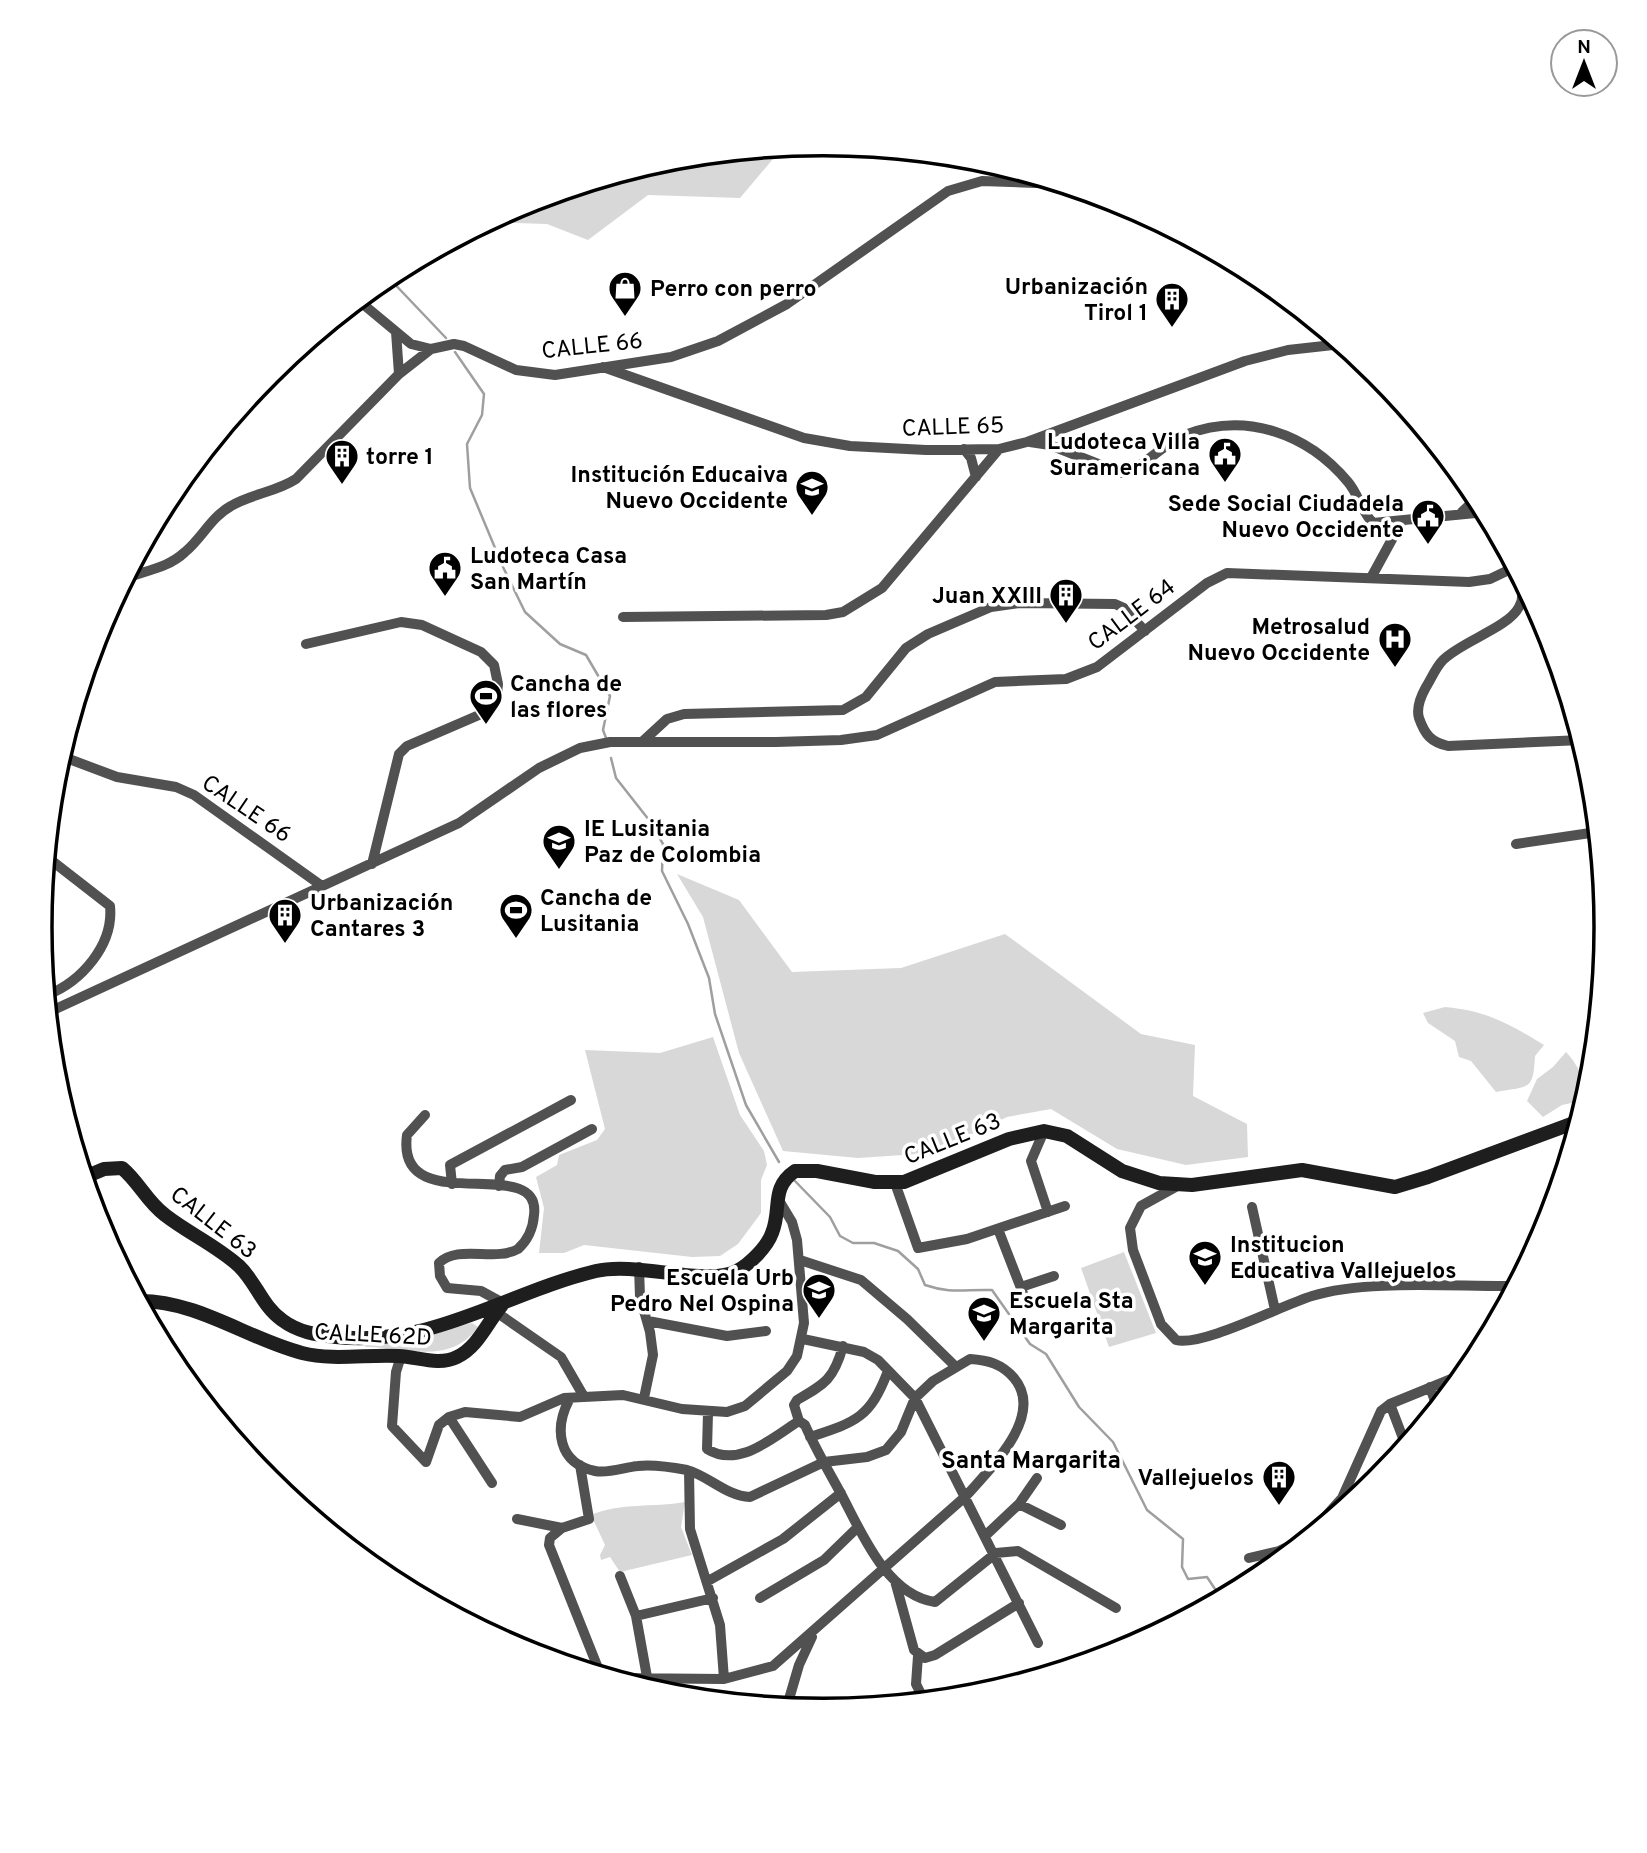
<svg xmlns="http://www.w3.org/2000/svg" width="1647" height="1853" font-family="Overpass,sans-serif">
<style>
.green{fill:#d8d8d8}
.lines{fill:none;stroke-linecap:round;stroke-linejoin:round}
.stream{stroke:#9f9f9f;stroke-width:2.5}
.street{stroke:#515151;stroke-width:10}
.secondary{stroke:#1e1e1e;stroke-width:14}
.labels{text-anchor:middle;stroke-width:7;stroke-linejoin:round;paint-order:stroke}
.poi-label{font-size:23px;font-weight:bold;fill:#000;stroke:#fff;text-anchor:start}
.street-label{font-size:23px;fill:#000;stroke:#fff}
.neighbourhood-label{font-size:24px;font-weight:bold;fill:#000;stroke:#fff}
.rim{fill:none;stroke:#000;stroke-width:3.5}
</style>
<rect width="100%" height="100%" fill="#fff"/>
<path class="green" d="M783 147 740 198 648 195 588 240 547 224 489 222 524 203 671 158Z
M677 874 739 900 792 972 901 968 1005 934 1141 1034 1195 1045 1193 1096 1247 1124 1248 1157 1186 1165 1117 1149 1051 1109 1007 1117 933 1153 858 1158 783 1151 739 1053 703 917Z
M1445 1007C1487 1011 1508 1023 1544 1045L1535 1056C1533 1091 1530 1086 1496 1092L1471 1061 1459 1057 1455 1041 1428 1023 1423 1013Z
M713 1037 740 1115 764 1151 767 1165 761 1180V1213L738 1244 720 1256 692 1257 584 1245 564 1253H539L544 1208 536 1177 557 1165 559 1155 597 1140 605 1129 585 1050 660 1053Z
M1566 1052C1576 1062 1590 1086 1585 1100L1562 1105 1543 1117 1527 1101 1537 1079 1553 1067Z
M1124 1252 1156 1333 1109 1347 1081 1268Z
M472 1323 478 1327C450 1366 406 1347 365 1347L368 1342Z
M685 1502 681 1527 692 1555 620 1572 610 1557 601 1560 600 1555 605 1545 591 1515C622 1502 652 1508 685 1502Z"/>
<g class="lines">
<path class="stream" d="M387 276 446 338
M455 352 484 394 482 415 467 444 470 488 503 567 525 612 560 644 586 655 610 696 603 730 606 738
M611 758 616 778 649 820 663 844 662 871 688 924 709 978 715 1014 746 1105 779 1162
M794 1180 830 1217 840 1236 853 1243H874L898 1251 918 1269 925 1285C951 1294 965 1289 992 1290L1030 1344 1046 1354 1079 1407 1113 1442 1147 1510 1183 1539 1182 1567 1188 1579 1207 1577 1217 1592 1227 1595"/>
<path class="street" d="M358 300 411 344 431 349
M396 332 399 374
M603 367 804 438 850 446 926 450 999 449 1027 442 1245 361 1288 350 1342 344
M1030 442 1050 445 1121 473C1142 470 1163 443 1185 435 1246 411 1308 434 1348 482 1359 495 1361 511 1373 523L1486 512
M964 449 971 458 976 477
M1462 512 1478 497
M1515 566C1519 581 1527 593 1519 607 1508 628 1462 641 1443 660 1436 667 1431 679 1426 687 1421 696 1416 708 1419 718 1425 735 1431 742 1448 746L1582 740
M1372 576 1402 521
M126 578C147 570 168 568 185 552 202 538 211 517 231 506 251 494 276 492 296 479L399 374 431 349 454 344 464 346 516 370 555 375 671 357 718 341 787 304 948 191 982 181 1062 184
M623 617 826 615 843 612 882 588 999 449
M306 644 401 622 422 625 481 652 494 665 498 684 497 694 486 712 407 746 399 754 372 864
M642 742 667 719 684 714 843 710 866 697 906 648 928 634 991 607 1020 603 1115 604 1124 608 1145 631
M61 756 117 777 176 787 194 795 322 886
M1516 844 1597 832
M47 995C81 982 114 945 110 906L47 857
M49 1012 459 823 539 768 580 748 610 742H776L841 740 877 735 995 682 1066 679 1097 667 1207 583 1227 573 1469 582 1490 579 1515 567
M425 1115 407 1135C395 1222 542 1151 534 1215 533 1229 528 1240 518 1249 495 1262 458 1244 439 1263L440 1276 447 1288 481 1291 503 1303
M1044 1131 1031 1161 1048 1212
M895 1183 918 1248 967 1239 1065 1206
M452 1184 450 1165 571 1100
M1179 1185 1141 1206 1130 1228 1133 1250 1161 1324 1176 1340C1202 1347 1282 1305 1312 1296 1365 1279 1457 1287 1515 1286
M499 1186 500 1176 505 1170 522 1167 592 1129
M1252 1207 1275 1310
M998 1229 1024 1296
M800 1260 861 1280 907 1319 955 1366
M639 1267 640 1297 650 1332 653 1355 644 1398
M1021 1287 1054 1276
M496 1312 561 1357 583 1395
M648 1321 727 1336 766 1331
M803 1339 864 1352 878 1360 915 1398 1038 1643
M843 1346C834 1379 825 1384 797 1400L794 1405 799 1421 805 1425C815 1448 828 1470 840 1492 861 1531 886 1595 935 1602L996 1553 1018 1551 1116 1608
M401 1356 396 1372 392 1426 426 1462 439 1425 449 1417 465 1412 520 1417 564 1398 623 1395 682 1409 727 1412 745 1406 787 1371 797 1356 804 1323 797 1240 792 1222 777 1197
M1430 1387 1437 1407
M569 1400C554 1429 558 1463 595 1471 608 1474 625 1467 638 1466 654 1464 671 1467 687 1470 709 1476 726 1496 750 1497L824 1462 867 1457 886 1450 901 1432 915 1398 933 1381 970 1359C988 1360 1002 1364 1014 1378 1046 1416 989 1470 966 1496L773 1666 724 1679 614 1678
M1390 1404 1406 1446
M708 1413 707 1449C739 1469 773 1437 799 1421
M449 1417 492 1483
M810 1437C856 1422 870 1418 888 1371
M580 1465 589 1519 562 1528 550 1538 549 1545 600 1673
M689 1471 690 1529 720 1625 724 1679
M1019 1504 1061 1525
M517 1519 562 1528
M986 1535 1019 1504 1037 1478
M1305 1539 1342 1498 1381 1411 1390 1404 1466 1373
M1249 1558 1279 1551 1308 1537
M620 1576 636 1616 647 1677
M708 1581 783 1539 841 1493
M895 1581 914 1650 925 1658 935 1655 1019 1603
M760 1598 824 1560 858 1527
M636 1616 713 1598
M918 1656 916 1684 924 1700
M787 1706 799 1665 812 1637"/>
<path class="secondary" d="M85 1177 104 1169 122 1168C139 1182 147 1202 165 1215 188 1233 217 1246 239 1266 256 1282 262 1306 282 1320 298 1332 316 1335 336 1337 434 1347 505 1293 596 1271 637 1261 708 1287 737 1271 750 1264 767 1247 772 1233 782 1209 770 1188 795 1171H817L875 1182H904L1009 1139 1044 1131 1067 1136 1122 1171 1159 1183 1192 1185 1302 1170 1395 1187 1428 1177 1579 1121
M140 1301C198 1301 248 1339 302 1353 334 1361 367 1354 399 1356 418 1357 439 1366 457 1357 478 1347 487 1323 502 1305"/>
</g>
<defs>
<symbol id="shop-pin" viewBox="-11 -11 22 30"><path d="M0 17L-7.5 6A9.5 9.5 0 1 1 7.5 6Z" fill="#000" stroke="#fff"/><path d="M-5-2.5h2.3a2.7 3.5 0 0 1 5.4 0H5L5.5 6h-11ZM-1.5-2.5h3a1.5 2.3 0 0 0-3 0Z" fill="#fff"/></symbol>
<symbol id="building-pin" viewBox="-11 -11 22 30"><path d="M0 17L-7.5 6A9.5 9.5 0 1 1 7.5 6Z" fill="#000" stroke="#fff"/><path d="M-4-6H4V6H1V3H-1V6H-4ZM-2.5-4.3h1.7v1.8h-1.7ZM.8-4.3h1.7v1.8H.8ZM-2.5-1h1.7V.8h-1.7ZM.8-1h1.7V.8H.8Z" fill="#fff"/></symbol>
<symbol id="civic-pin" viewBox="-11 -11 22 30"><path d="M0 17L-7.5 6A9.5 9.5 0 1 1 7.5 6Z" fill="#000" stroke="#fff"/><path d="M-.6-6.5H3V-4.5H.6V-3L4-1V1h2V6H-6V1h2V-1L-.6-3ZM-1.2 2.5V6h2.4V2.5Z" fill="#fff"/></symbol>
<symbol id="school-pin" viewBox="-11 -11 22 30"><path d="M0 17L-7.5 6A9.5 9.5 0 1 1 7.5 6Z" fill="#000" stroke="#fff"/><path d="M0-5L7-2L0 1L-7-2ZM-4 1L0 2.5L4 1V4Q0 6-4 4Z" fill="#fff"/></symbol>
<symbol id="hospital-pin" viewBox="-11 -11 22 30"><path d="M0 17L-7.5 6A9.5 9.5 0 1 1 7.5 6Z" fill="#000" stroke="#fff"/><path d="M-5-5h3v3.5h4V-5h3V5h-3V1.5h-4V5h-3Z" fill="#fff"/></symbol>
<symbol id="stadium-pin" viewBox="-11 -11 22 30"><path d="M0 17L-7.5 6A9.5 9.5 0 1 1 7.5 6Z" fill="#000" stroke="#fff"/><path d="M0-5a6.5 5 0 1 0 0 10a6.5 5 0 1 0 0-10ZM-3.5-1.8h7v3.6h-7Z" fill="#fff"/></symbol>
</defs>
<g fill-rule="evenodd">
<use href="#shop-pin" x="606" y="269" width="38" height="52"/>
<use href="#building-pin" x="1153" y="280" width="38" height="52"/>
<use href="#civic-pin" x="1206" y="435" width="38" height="52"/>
<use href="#building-pin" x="323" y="437" width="38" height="52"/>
<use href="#school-pin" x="793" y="468" width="38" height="52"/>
<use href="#civic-pin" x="1409" y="497" width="38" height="52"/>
<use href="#civic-pin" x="426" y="549" width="38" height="52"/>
<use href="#building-pin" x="1047" y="576" width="38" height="52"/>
<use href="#hospital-pin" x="1376" y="620" width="38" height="52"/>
<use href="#stadium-pin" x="467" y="677" width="38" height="52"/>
<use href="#school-pin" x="540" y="822" width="38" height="52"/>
<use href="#stadium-pin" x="497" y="891" width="38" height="52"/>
<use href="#building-pin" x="266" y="896" width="38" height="52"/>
<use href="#school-pin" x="1186" y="1238" width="38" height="52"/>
<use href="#school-pin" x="800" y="1271" width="38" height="52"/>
<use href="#school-pin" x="965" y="1294" width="38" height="52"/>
<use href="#building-pin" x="1260" y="1458" width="38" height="52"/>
</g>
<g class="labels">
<g class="poi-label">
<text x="1148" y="294" text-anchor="end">Urbanización<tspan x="1148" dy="26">Tirol 1</tspan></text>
<text x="650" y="296">Perro con perro</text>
<text x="1200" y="449" text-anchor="end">Ludoteca Villa<tspan x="1200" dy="26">Suramericana</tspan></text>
<text x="366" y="464">torre 1</text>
<text x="788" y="482" text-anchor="end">Institución Educaiva<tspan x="788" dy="26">Nuevo Occidente</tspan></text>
<text x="1404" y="511" text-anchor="end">Sede Social Ciudadela<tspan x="1404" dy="26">Nuevo Occidente</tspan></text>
<text x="470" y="563">Ludoteca Casa<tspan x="470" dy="26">San Martín</tspan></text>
<text x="1042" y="603" text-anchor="end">Juan XXIII</text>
<text x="1370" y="634" text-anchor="end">Metrosalud<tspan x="1370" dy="26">Nuevo Occidente</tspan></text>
<text x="510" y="691">Cancha de<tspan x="510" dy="26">las flores</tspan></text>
<text x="584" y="836">IE Lusitania<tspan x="584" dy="26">Paz de Colombia</tspan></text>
<text x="540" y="905">Cancha de<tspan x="540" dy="26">Lusitania</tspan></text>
<text x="310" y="910">Urbanización<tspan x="310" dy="26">Cantares 3</tspan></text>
<text x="1230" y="1252">Institucion<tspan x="1230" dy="26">Educativa Vallejuelos</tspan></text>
<text x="794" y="1285" text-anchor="end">Escuela Urb<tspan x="794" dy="26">Pedro Nel Ospina</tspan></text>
<text x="1009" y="1308">Escuela Sta<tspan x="1009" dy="26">Margarita</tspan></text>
<text x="1254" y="1485" text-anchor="end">Vallejuelos</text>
</g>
<g class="street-label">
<text transform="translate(592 345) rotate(-6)" y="8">CALLE 66</text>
<text transform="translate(953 426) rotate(-2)" y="8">CALLE 65</text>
<text transform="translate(1131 614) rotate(-37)" y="8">CALLE 64</text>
<text transform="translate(247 808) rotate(34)" y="8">CALLE 66</text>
<text transform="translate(952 1138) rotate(-22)" y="8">CALLE 63</text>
<text transform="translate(214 1222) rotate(38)" y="8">CALLE 63</text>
<text transform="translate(373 1334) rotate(3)" y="8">CALLE 62D</text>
</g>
<g class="neighbourhood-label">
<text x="1031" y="1468">Santa Margarita</text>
</g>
</g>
<path d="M0 0H1647V1853H0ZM52 927a771 771 0 1 1 1542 0a771 771 0 1 1-1542 0Z" fill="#fff" fill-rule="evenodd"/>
<path class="rim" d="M52 927a771 771 0 1 1 1542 0a771 771 0 1 1-1542 0Z"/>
<g transform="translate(1584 63)"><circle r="33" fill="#ffffff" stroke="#999999" stroke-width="2"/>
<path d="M0-5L12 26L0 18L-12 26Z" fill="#000000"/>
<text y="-10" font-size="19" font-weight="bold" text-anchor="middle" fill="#000000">N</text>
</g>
</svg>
